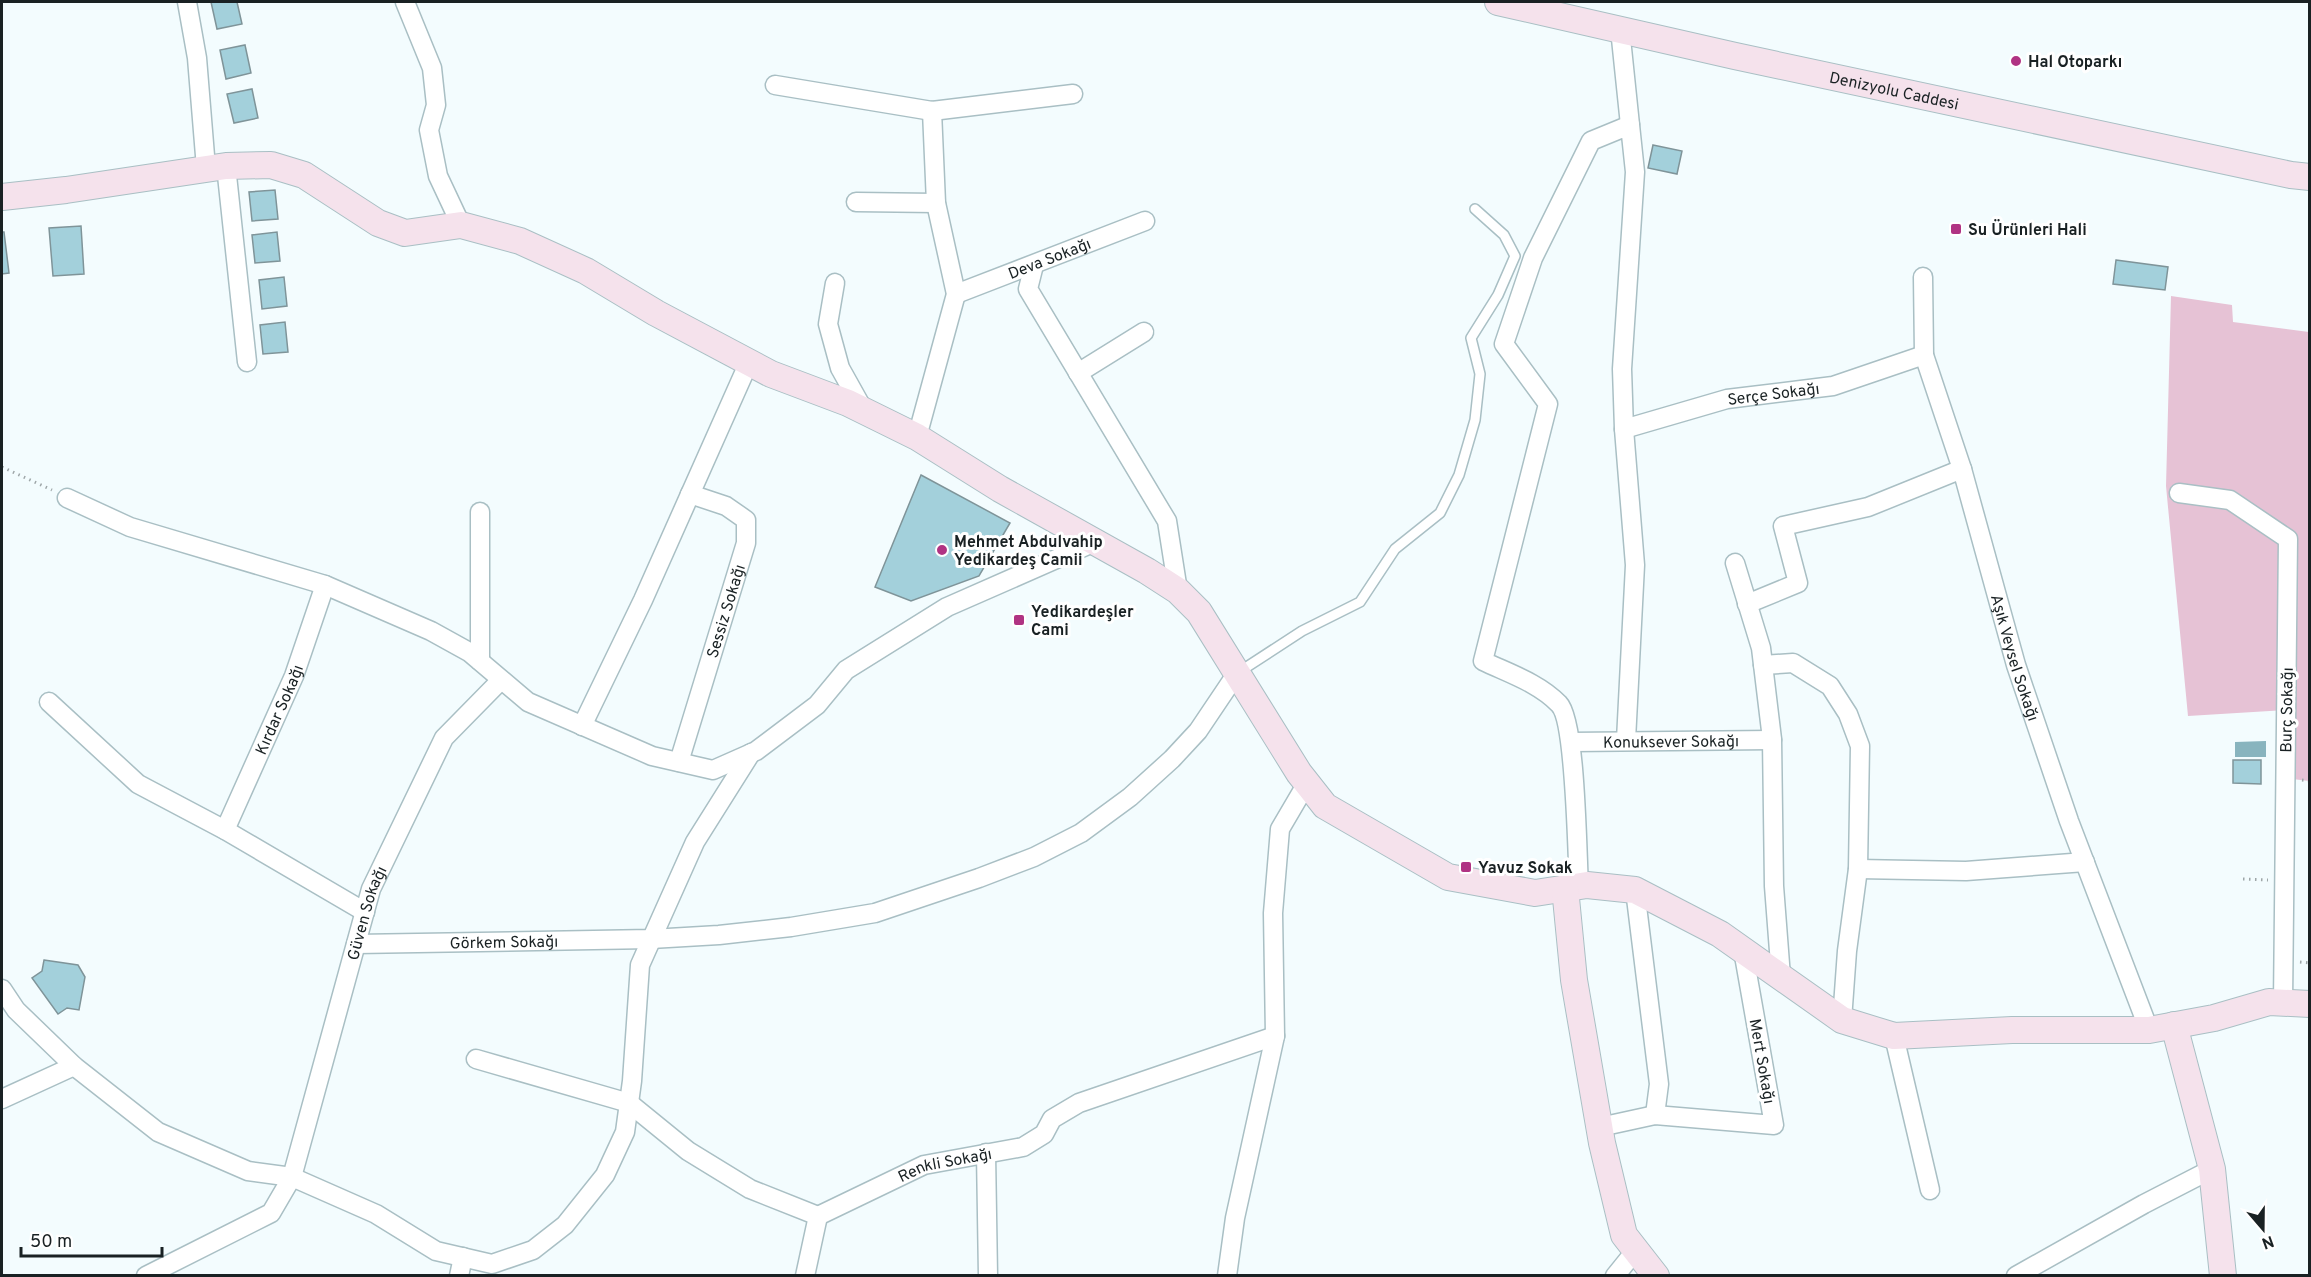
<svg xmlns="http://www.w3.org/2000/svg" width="2311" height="1277" font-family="Overpass,sans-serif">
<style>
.green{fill:#e6c2d5}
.water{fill:#88b4be}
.building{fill:#a3d0db;stroke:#7f9499;stroke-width:1.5}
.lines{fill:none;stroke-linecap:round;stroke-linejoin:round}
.lane-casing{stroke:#a9bfc4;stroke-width:12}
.street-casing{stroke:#a9bfc4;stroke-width:21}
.secondary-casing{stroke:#a9bfc4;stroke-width:28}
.path{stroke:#9ea6a8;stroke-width:3;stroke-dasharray:1.5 4.5;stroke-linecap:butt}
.lane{stroke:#fff;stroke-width:9}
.street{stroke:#fff;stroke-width:18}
.secondary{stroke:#f5e2ec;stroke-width:26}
.poi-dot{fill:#b03383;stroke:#fff;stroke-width:2}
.labels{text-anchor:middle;stroke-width:6;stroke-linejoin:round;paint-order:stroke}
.poi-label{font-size:16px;font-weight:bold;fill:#192123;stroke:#fff;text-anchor:start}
.street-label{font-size:16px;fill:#192123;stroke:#fff}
</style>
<rect width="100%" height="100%" fill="#f3fcfe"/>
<path class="green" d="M2171 296 2232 305 2233 322 2309 332V781L2285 778 2286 710 2188 716 2166 486Z"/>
<path class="water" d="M2266 741V757H2235V742Z"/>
<path class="building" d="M211 2H237L242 24 217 29Z
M245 45 251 73 226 79 220 50Z
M252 89 258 118 234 123 227 94Z
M1653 145 1682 151 1677 174 1648 168Z
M275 190 278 219 252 221 249 192Z
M81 226 84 274 53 276 49 228Z
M2 232H4L9 273 2 274Z
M277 232 280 261 255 263 252 235Z
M2116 260 2168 267 2165 290 2113 284Z
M284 277 287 306 262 309 259 280Z
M285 322 288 352 263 354 260 325Z
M921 475 1010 523 979 576 911 601 875 587Z
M2233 760H2261V784L2233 783Z
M44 960 78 965 85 977 79 1010 67 1008 58 1014 32 978 42 971Z"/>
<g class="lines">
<defs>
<path id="lane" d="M1239 672 1302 631 1360 602 1395 549 1440 513 1459 475 1475 420 1480 374 1471 338 1498 295 1515 256 1504 235 1475 209"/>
<g id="street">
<path d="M187 2 197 58 206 168"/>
<path d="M405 2 432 68 436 105 429 130 438 176 461 225"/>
<path d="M1620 29 1630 125"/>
<path d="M775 85 932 111 1073 94"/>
<path d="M226 166 247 362"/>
<path d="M856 202 936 203"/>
<path d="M1034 265 1028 289 1167 521 1178 591"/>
<path id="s1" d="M1923 277 1924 355 1962 469 2016 665 2069 821 2149 1030"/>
<path d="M835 283 828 324 840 368 864 411"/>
<path id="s2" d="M956 294 1145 221"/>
<path d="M1078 373 1144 332"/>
<path id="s3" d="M1624 429 1727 399 1833 386 1924 355"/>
<path d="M917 437 956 294 936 203 932 111"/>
<path d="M2179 493 2230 500 2288 539 2283 1003"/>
<path d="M67 498 130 527 325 585 431 631 469 652 528 702 652 756 713 770 756 751 817 705 846 670 947 607 1095 542"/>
<path d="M480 512V661"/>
<path d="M1735 563 1761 648 1772 739 1774 886 1781 977"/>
<path d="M1747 604 1798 583 1783 526 1868 507 1962 469"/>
<path d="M1763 665 1793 663 1830 686 1848 714 1860 746 1858 869 1847 951 1842 1020"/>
<path d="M49 702 138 784 225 830 365 912"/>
<path d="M582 726 643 600 749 362"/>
<path id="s4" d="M1571 742 1772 740"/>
<path id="s5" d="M679 762 746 543V520L726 506 690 494"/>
<path id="s6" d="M225 830 294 676 325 585"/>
<path d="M1858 869 1966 871 2085 862"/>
<path d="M1579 886C1577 855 1576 721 1559 704 1539 683 1508 673 1483 661L1548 404 1504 344 1533 258 1591 141 1630 125 1635 172 1622 369 1624 429 1635 565 1626 740"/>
<path d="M1635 890 1659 1084 1655 1115"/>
<path id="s7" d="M356 944 651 939 719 935 791 927 875 913 979 878 1034 857 1081 833 1130 797 1172 759 1198 731 1237 673"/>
<path d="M2 989 16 1010 74 1066 158 1132 248 1171 292 1177 376 1214 436 1251 492 1264 533 1250 565 1225 605 1175 625 1132 632 1081 640 965 695 842 751 753"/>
<path d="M1894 1036 1930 1190"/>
<path id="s8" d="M476 1059 629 1103 688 1151 750 1189 818 1216 924 1165 1023 1147 1044 1134 1052 1119 1079 1103 1275 1036"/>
<path d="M2 1099 74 1066"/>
<path d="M1600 1127 1655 1115 1774 1125 1743 950"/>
<path d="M986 1153 988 1276"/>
<path id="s9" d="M146 1276 271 1213 292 1177 371 889 444 738 501 680"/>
<path d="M459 1276 463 1257"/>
<path d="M805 1276 818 1216"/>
<path d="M1227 1276 1235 1218 1275 1036 1273 913 1280 829 1307 783"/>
<path d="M1615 1276 1636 1250"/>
<path d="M2016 1276 2144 1204 2212 1169"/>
</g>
<g id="secondary">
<path id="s10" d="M1498 2 1735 56 2291 175 2310 177"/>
<path d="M2 197 66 190 226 166 271 165 304 175 378 223 405 233 461 225 520 241 586 271 656 313 771 374 848 403 917 437 1000 489 1147 571 1178 591 1199 612 1299 773 1325 806 1448 877 1535 893 1587 885 1635 890 1720 934 1842 1020 1894 1036 2012 1030H2149L2214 1018 2269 1002 2310 1004"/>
<path d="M1565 888 1574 980 1602 1143 1624 1235 1656 1276"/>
<path d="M2174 1025 2212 1169 2223 1276"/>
</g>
</defs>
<use href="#lane" class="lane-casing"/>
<use href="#street" class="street-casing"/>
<use href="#secondary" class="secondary-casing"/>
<path class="path" d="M2 467 52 490
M2302 780 2310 781
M2243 879 2268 880
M2300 962 2310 963"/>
<use href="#lane" class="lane"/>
<use href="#street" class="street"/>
<use href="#secondary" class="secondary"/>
</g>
<g class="poi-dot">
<circle cx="2016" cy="61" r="6"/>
<rect x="1950" y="223" width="12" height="12" rx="3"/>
<circle cx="942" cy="550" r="6"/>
<rect x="1013" y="614" width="12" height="12" rx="3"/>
<rect x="1460" y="861" width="12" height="12" rx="3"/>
</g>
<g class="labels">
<g class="poi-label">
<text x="2028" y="67">Hal Otoparkı</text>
<text x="1968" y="235">Su Ürünleri Hali</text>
<text x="954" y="547">Mehmet Abdulvahip<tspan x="954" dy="18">Yedikardeş Camii</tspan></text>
<text x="1031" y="617">Yedikardeşler<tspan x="1031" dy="18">Cami</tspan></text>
<text x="1478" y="873">Yavuz Sokak</text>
</g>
<g class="street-label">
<text dy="6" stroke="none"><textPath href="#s10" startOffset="406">Denizyolu Caddesi</textPath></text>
<text dy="6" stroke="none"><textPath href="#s2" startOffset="100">Deva Sokağı</textPath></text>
<text dy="6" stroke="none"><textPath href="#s3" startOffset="154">Serçe Sokağı</textPath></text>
<text dy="6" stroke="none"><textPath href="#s5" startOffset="158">Sessiz Sokağı</textPath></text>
<text dy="6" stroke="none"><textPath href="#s1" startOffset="394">Aşık Veysel Sokağı</textPath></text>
<text dy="6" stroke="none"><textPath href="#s6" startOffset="132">Kırdar Sokağı</textPath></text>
<text transform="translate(2286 710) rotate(-89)" y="6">Burç Sokağı</text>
<text dy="6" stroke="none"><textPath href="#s4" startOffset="100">Konuksever Sokağı</textPath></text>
<text dy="6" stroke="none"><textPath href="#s9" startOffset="456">Güven Sokağı</textPath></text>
<text dy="6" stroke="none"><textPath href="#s7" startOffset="148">Görkem Sokağı</textPath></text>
<text transform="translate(1763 1061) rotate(80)" y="6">Mert Sokağı</text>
<text dy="6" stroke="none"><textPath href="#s8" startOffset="519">Renkli Sokağı</textPath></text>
</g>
</g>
<rect width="2311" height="1277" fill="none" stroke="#192123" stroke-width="6"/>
<g transform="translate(2263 1229) rotate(160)" stroke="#ffffff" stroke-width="4.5" paint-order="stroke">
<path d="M0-4.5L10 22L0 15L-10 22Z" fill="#192123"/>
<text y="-9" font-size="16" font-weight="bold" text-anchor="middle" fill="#192123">N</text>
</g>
<path d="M21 1247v9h141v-9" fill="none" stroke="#192123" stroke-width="3"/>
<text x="30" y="1247" font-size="18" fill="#192123" stroke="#ffffff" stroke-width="4.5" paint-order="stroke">50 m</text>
</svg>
